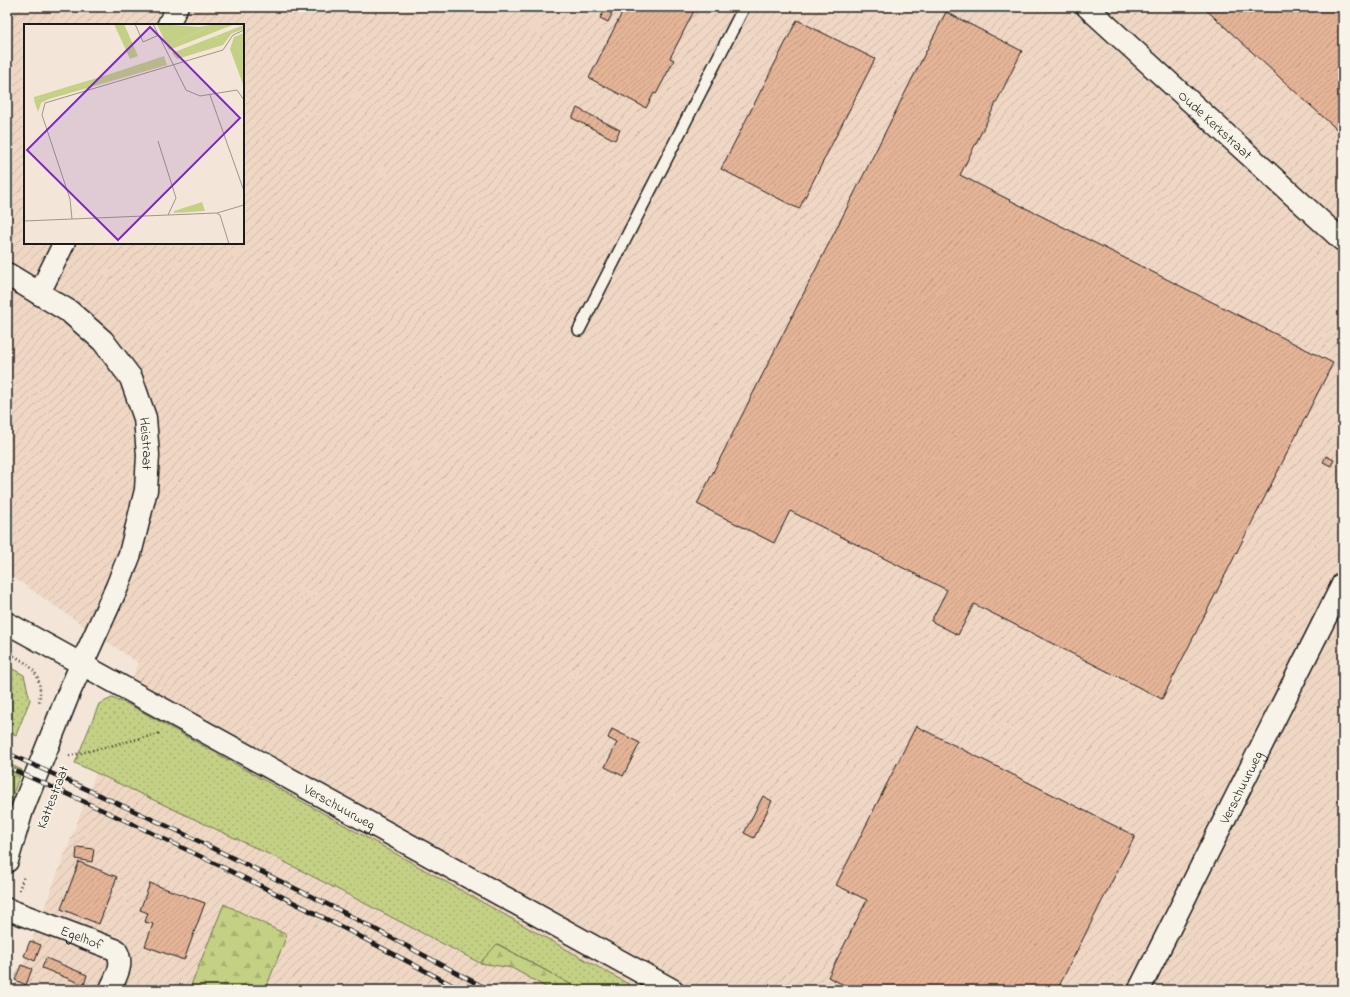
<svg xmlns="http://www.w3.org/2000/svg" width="1350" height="997" font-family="'Indie Flower',sans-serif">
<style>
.industrial{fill:url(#industrial-furrows);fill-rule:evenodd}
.grass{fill:url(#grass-dots);stroke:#707650}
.forest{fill:url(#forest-firs);stroke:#707650}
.building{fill:url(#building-hatch);stroke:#1c1c1c}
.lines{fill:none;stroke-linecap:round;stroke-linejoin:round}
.service-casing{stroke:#1c1c1c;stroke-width:14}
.minor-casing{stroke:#1c1c1c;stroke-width:24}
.tertiary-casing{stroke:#1c1c1c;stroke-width:25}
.path{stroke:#1c1c1c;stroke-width:2.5;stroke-dasharray:1 3;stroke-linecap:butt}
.service{stroke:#f7f3e8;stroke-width:11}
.minor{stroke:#f7f3e8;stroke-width:21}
.tertiary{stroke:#f7f3e8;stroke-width:22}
.rail-casing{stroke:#1c1c1c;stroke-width:4.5}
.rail{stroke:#f7f3e8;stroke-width:3;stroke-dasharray:9;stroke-linecap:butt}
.labels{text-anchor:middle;stroke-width:3.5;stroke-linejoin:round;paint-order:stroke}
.street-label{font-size:14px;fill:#1c1c1c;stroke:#f7f3e8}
.inset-road{fill:none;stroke:#9d958d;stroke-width:1}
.view{fill:#7b2cbf;fill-opacity:0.15;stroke:#7b2cbf;stroke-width:2}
.inset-edge{fill:none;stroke:#1c1c1c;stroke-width:2}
</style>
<defs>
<pattern id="industrial-furrows" width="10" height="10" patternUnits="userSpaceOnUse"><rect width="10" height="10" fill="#efd7c4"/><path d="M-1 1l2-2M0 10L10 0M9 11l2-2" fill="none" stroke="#ccb8a8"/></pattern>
<pattern id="grass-dots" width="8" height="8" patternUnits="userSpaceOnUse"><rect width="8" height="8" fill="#c4d084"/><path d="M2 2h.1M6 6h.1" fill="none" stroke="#a8b271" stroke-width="1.8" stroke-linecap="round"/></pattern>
<pattern id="forest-firs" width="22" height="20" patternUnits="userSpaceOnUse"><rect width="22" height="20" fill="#c4d084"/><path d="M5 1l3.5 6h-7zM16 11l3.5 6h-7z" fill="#a8b271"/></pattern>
<pattern id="building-hatch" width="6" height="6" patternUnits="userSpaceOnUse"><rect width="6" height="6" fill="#e5b497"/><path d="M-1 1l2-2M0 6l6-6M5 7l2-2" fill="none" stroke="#c49a82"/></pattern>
</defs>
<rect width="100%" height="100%" fill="#f3e6d8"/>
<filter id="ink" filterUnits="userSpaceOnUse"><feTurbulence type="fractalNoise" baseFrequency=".025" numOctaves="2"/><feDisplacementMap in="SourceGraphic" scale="8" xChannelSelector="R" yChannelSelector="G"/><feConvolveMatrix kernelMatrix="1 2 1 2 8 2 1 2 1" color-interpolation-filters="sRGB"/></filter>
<g filter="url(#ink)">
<path class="industrial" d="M7 7H1343V990H13L138 663 7 573ZM25 25H243V243H25Z"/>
<path class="grass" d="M7 666 24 675 30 700 16 735 7 731Z
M112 698 130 705 639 990H581L498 944 480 963 275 857 75 763 99 704Z"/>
<path class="forest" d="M7 763 22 770 11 799 7 798Z
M224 904 287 935 265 990H189Z
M497 944 581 990H551L512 968 480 963Z"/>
<path class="building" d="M625 7H698L697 10 695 9 670 58 674 60 663 81 656 94 654 93 646 108 589 78Z
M1203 7H1343V135L1300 96Z
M605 10 612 14 608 22 600 18Z
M946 12 1022 51 960 175 1333 363 1162 699 974 604 958 635 931 621 947 590 790 511 774 543 697 504Z
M797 20 875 59 799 209 721 169Z
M577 108 620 130 615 140 572 118Z
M1326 456 1334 460 1331 466 1323 462Z
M916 726 1135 836 1057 990H854L828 977 867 900 836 885Z
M612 729 640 743 623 776 605 767 617 743 608 738Z
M763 796 772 801 754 838 744 833Z
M77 847 94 849 92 862 76 859Z
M79 862 117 877 99 924 61 909Z
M150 883 205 903 184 960 145 946 153 924 145 922 148 913 140 910Z
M30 941 41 945 35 961 24 956Z
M46 958 87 975 84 985 42 968Z
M21 965 32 969 26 985 15 980Z"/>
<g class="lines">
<defs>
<path id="service" d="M579 330 744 7"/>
<g id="minor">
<path id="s1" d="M1087 7 1343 241"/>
<path d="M168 25 177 7"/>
<path d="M39 294 64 243"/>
<path id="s2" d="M7 623 673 990"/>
<path id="s3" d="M7 909 116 950C125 964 116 976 110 990"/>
<path id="s4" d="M1139 990 1343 583"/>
</g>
<g id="tertiary">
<path id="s5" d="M7 274 70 312 103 341 131 378 145 418 148 455 146 490 130 554 117 587 70 690 22 810 7 861"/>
</g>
</defs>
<use href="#service" class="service-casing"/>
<use href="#minor" class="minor-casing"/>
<use href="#tertiary" class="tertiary-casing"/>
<path class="path" d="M7 652C30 664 44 673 39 703
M69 756 158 734 160 732
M19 890 24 876"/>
<use href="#service" class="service"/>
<use href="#minor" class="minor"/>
<use href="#tertiary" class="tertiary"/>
<defs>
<path id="rail" d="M7 753 178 831 339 910 489 990
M7 767C162 835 313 910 461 990"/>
</defs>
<use href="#rail" class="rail-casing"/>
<use href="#rail" class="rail"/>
</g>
</g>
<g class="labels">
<g class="street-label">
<text dy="5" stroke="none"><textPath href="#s1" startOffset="174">Oude Kerkstraat</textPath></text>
<text dy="5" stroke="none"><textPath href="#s5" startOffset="232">Heistraat</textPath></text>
<text dy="5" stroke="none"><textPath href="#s4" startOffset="227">Verschuurweg</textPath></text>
<text transform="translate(52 797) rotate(-69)" y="5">Kattestraat</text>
<text dy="5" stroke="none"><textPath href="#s2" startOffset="380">Verschuurweg</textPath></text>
<text dy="5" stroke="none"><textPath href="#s3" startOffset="80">Egelhof</textPath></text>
</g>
</g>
<g transform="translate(24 24)">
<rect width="220" height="220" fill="#f3e6d8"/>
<path d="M133 0 176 3 190 0 143 22ZM208 9 199 21 153 35 148 29 192 12 193 15ZM140 32 143 41 25 75 17 79 14 88 10 76 85 53 86 50ZM178 178 181 187 150 189V187Z" fill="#c4d084"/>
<path d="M90 0H100L114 32 106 35ZM190 0H211L145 26 143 22ZM220 1V5L193 15 192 12ZM220 9V63L206 25 210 13ZM86 50V53L10 76V73Z" fill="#c4d084"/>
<path class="inset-road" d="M111 0 119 18 135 11M129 0 162 66 176 72 213 66 220 76M186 71 220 167M134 117 152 174 144 191M193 189 220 181M48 195 46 175 18 91 21 79 199 26 209 11 220 6M0 197 192 189 196 191 205 220"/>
<path class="view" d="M126 3 216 94 94 216 3 126Z"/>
<rect width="220" height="220" class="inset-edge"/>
</g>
<rect width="1350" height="997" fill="none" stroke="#f7f3e8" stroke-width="24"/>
<rect x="12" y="12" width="1326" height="973" fill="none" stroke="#1c1c1c" stroke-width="1.5" filter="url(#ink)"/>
</svg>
